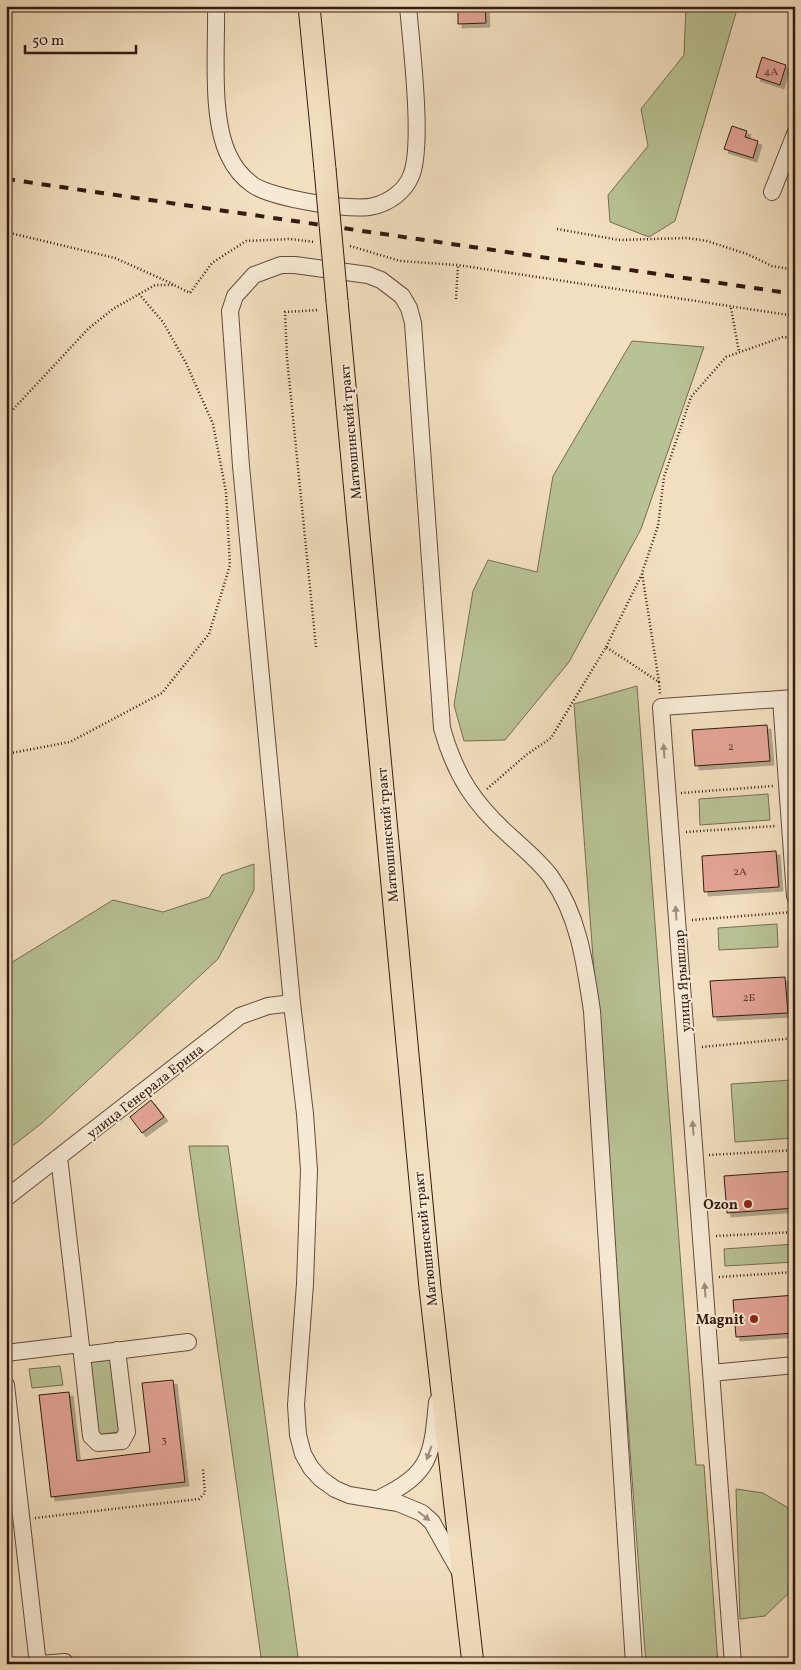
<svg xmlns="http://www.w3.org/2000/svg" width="801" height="1670" font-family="Vollkorn,serif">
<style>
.green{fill:#b8c294;stroke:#766e52}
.building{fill:#e3a496;stroke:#341b11;filter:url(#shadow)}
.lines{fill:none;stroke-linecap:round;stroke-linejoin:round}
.minor-casing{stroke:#644c3c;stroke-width:18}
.major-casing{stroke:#341b11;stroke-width:23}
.path{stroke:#341b11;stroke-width:2.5;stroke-dasharray:1 2.5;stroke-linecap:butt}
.minor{stroke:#f7ead5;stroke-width:16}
.major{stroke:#f2dfbf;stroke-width:21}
.rail{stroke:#341b11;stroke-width:4;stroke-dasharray:9 9;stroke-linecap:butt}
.major-bridge-casing{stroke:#341b11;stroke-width:23;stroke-linecap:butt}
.major-bridge{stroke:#f2dfbf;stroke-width:21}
.oneway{fill:#9f8d7d}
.poi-dot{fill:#8f2418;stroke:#f7ead5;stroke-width:2}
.labels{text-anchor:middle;stroke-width:4;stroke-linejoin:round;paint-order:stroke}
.number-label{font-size:11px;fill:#603d32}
.street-label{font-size:14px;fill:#341b11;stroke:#f7ead5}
.poi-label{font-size:14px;font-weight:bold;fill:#341b11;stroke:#f7ead5;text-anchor:end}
</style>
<defs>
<filter id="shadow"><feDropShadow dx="4" dy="4" stdDeviation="0" flood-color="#0004"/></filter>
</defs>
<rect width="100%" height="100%" fill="#f2dfbf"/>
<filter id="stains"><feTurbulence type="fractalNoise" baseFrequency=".004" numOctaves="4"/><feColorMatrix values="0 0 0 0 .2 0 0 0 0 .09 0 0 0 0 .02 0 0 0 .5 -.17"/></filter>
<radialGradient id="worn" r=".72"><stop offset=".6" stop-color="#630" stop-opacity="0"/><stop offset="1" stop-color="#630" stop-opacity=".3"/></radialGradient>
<path class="green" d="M686 6H738L675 221 649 237 610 222 608 195 648 146 641 109 684 55Z
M632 341 704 347 641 529 569 662 505 740 464 741 454 705 473 591 488 560 537 572 553 476Z
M637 686 696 1465H704L718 1664H646L574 704Z
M768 794 770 820 700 825 699 799Z
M254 864V890L218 959 42 1123 6 1151V966L113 900 163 912 209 897 222 875Z
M777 924 778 947 719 950 718 928Z
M792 1080 795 1138 735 1142 731 1084Z
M189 1146H228L299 1664H262Z
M795 1244V1262L725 1266 724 1249Z
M111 1359 119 1432 96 1435 87 1362Z
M60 1366 63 1385 32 1388 29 1369Z
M736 1489 763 1493 795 1512V1587L765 1616 740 1619Z"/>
<path class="building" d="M458 6H485L486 23 458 24Z
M762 57 786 65 780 85 756 77Z
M732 126 747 131 745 137 758 141 753 158 724 149Z
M767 725 770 761 695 766 692 730Z
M776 851 779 887 704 892 702 856Z
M785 977 788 1013 713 1017 710 981Z
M151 1100 164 1117 142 1133 130 1117Z
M795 1171V1208L727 1213 724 1176Z
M795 1295V1333L736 1337 733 1300Z
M173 1380 185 1482 51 1497 39 1395 69 1392 77 1461 150 1452 142 1383Z"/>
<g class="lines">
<defs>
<path id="minor" d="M216 6C217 49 210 118 229 156 234 167 243 178 253 185 272 198 352 212 374 206 390 202 405 191 411 176 424 146 411 43 408 6
M772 192 795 134
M781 699 795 896
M59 1157 82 1355 188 1342
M6 1198 240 1016 268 1006 292 1003
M6 1353 80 1344
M82 1355 91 1436 98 1443 122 1441 127 1432 117 1350
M711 1373 795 1365
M6 1385 38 1664
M380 1498C431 1473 432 1456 437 1402
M459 1570 432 1522 422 1513 398 1503 349 1495 335 1489 321 1479 311 1468 303 1454 298 1435 296 1405 305 1284 309 1170 305 1114 292 1003 241 466 230 311 235 296 254 275 281 265H295L368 275 381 280 402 296 409 308 413 323 442 728C455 775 474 804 510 836 524 849 539 861 551 877 579 916 585 964 592 1011L634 1664
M40 1664 65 1662
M733 1664 661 707 795 698"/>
<path id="major" d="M309 6 325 169
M337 301 430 1288 473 1664"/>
</defs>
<use href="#minor" class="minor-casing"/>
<use href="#major" class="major-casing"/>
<path class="path" d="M557 229 619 240 687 238 707 241 747 254 772 266 795 270
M6 232 115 258 173 284
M350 246 400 261 458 265 795 316
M456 299 458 266
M731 308 739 352
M6 417 88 329 113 309 155 285H174L190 293 212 263 246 241 290 239 315 242
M316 647 287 358 285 312 319 310
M606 647 642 574
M659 682 660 694
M6 754 70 742 162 693 209 634 230 565 226 492 213 424 186 363 163 322 139 294
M487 789 526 755 551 738 606 647 659 682 642 573 658 526 664 477 691 397 726 357 783 337 795 338
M681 793 773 786
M686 832 776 826
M692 920 793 912
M702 1047 795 1038
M709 1155 795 1150
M716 1236 795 1232
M719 1277 795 1272
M35 1518 199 1499 205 1493 203 1469"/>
<use href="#minor" class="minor"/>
<use href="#major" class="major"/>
<path class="rail" d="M6 179 795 294"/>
<defs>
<path id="major-bridge" d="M325 169 337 301"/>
</defs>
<use href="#major-bridge" class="major-bridge-casing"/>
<use href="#major-bridge" class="major-bridge"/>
</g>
<defs><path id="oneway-solid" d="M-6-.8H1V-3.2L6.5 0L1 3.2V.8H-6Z" transform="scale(1.25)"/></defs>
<g class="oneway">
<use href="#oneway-solid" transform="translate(664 751) rotate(-94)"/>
<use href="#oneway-solid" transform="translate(676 913) rotate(-94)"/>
<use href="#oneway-solid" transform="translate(693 1128) rotate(-94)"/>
<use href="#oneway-solid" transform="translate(705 1290) rotate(-94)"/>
<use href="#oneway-solid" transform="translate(429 1453) rotate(110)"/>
<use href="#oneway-solid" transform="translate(424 1516) rotate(37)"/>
</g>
<g class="poi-dot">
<circle cx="748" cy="1204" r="5"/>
<circle cx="754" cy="1319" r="5"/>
</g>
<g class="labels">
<g class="number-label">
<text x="771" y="75">4А</text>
<text x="731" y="750">2</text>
<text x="740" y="875">2А</text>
<text x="749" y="1001">2Б</text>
<text x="164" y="1443">3</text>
</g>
<g class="street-label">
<text transform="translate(350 432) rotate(-95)" y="5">Матюшинский тракт</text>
<text transform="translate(387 835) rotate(-95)" y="5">Матюшинский тракт</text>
<text transform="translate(682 981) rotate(-94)" y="5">улица Ярышлар</text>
<text transform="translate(145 1091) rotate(-38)" y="5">улица Генерала Ерина</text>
<text transform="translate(425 1239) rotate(-96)" y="5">Матюшинский тракт</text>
</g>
<g class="poi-label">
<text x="738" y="1209">Ozon</text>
<text x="744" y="1324">Magnit</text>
</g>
</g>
<rect width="801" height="1670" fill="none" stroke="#f2dfbf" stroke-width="25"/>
<rect x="8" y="8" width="786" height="1655" fill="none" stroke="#341b11" stroke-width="2.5"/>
<rect x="12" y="12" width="776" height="1645" fill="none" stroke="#341b11"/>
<path d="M25 45v8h111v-8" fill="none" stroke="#341b11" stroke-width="2.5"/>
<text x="32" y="45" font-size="15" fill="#341b11" stroke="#f7ead5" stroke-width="4" paint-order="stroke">50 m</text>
<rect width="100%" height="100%" filter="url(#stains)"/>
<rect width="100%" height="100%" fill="url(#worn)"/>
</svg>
